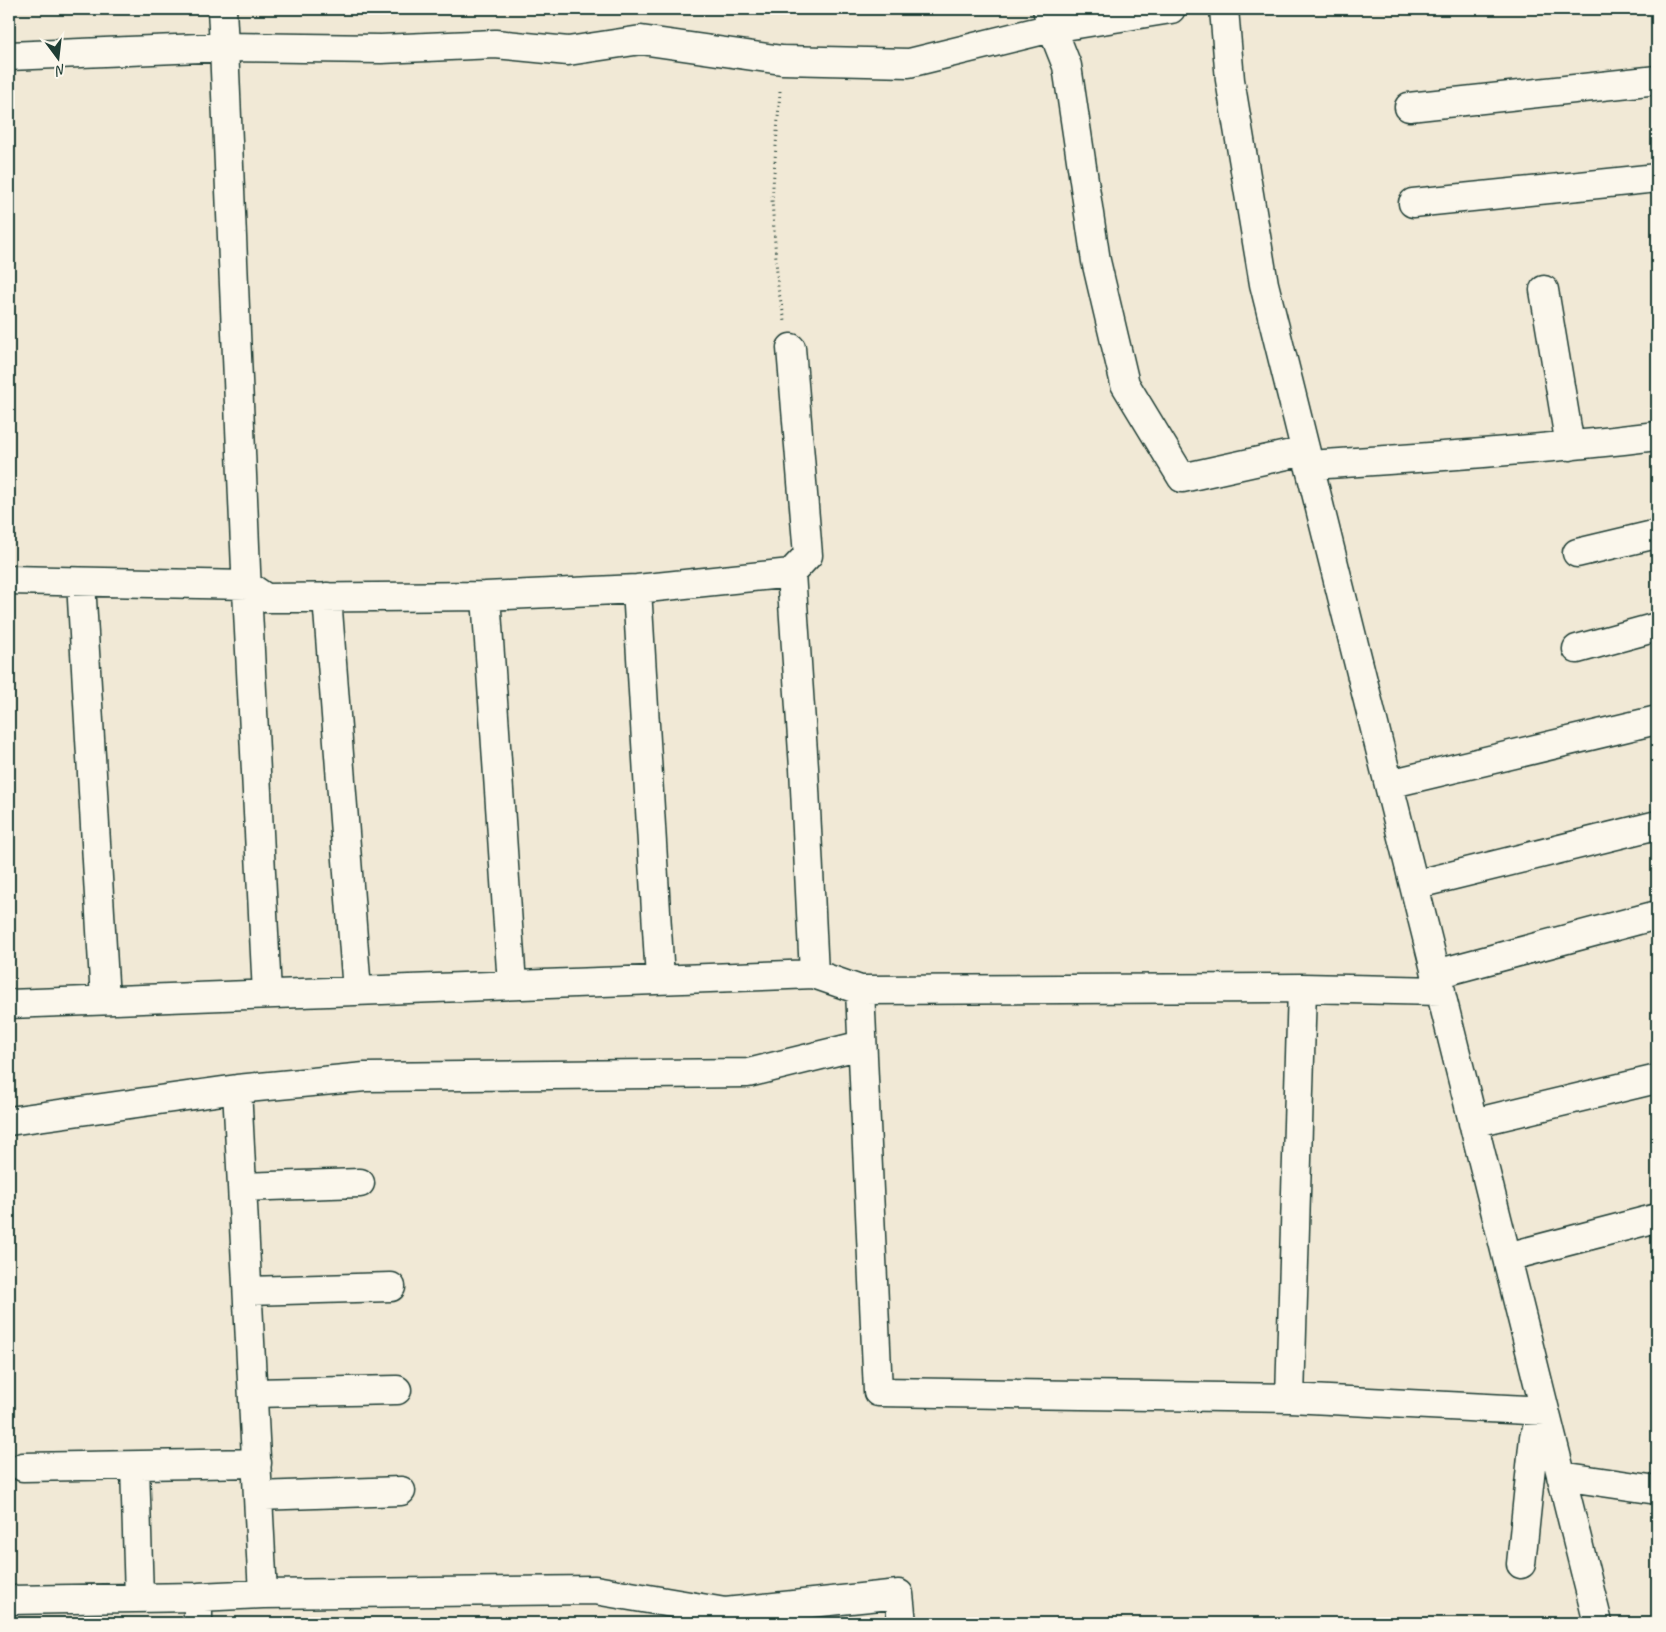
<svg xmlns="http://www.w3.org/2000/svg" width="1666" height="1632" font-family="Caveat,sans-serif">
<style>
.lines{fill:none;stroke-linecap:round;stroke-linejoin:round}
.minor-casing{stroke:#1f3d34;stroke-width:31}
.path{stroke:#1f3d34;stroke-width:3;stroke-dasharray:1 4;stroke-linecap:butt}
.minor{stroke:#fbf7ec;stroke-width:28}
</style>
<rect width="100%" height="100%" fill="#f1e9d6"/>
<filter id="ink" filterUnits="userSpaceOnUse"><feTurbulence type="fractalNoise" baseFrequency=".02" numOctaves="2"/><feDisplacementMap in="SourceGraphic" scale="10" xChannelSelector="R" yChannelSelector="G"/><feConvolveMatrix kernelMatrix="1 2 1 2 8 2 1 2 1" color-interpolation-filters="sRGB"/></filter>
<g filter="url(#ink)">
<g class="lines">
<defs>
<path id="minor" d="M1047 9 1052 28 1067 66 1096 261 1125 384 1182 478 1305 451
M1224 9 1230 80 1264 284 1598 1623
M9 56 224 47 222 9
M1409 107 1657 80
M1413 203 1657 178
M1544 290 1570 446
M791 348 808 555 791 573
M1309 465C1426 458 1542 450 1657 436
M1577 553 1657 534
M9 580 247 585 266 598 486 596 637 589 791 573 804 768 814 974
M81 582 105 1000
M637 589 660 979
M486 596 512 985
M327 597 357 991
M1577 649 1657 627
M1389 784 1657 720
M1414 885 1657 825
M1436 974 1657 915
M860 990 878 1392 1290 1398 1545 1411 1534 1437 1521 1564
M267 994 246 570 224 47 381 49 495 44 568 51 641 40 782 60 909 63 1052 28 1171 9
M9 1004 814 974 860 990 1302 988
M237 1089 263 1594
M9 1121 237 1089 365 1077 748 1073 862 1045
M1473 1123 1657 1079
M242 1187 360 1183
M1507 1257 1657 1218
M248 1291 391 1287
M253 1393 397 1390
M1290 1398 1302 988 1441 991
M135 1466 139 1598
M23 1467 257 1463
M1561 1476 1657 1490
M258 1496 401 1491
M9 1600 198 1597 263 1594 595 1590 725 1612 899 1594 902 1623
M198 1623V1597"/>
</defs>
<use href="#minor" class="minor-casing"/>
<path class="path" d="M780 91 772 200 778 288 785 321"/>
<use href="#minor" class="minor"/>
</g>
</g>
<rect width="1666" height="1632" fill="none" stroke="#fbf7ec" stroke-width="30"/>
<rect x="15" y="15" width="1636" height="1602" fill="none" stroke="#1f3d34" stroke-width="2" filter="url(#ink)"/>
<g transform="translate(58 58) rotate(165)" stroke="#fbf7ec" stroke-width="4" paint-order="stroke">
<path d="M0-4L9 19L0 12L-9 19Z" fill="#1f3d34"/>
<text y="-8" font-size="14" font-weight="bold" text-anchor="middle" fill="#1f3d34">N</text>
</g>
</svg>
